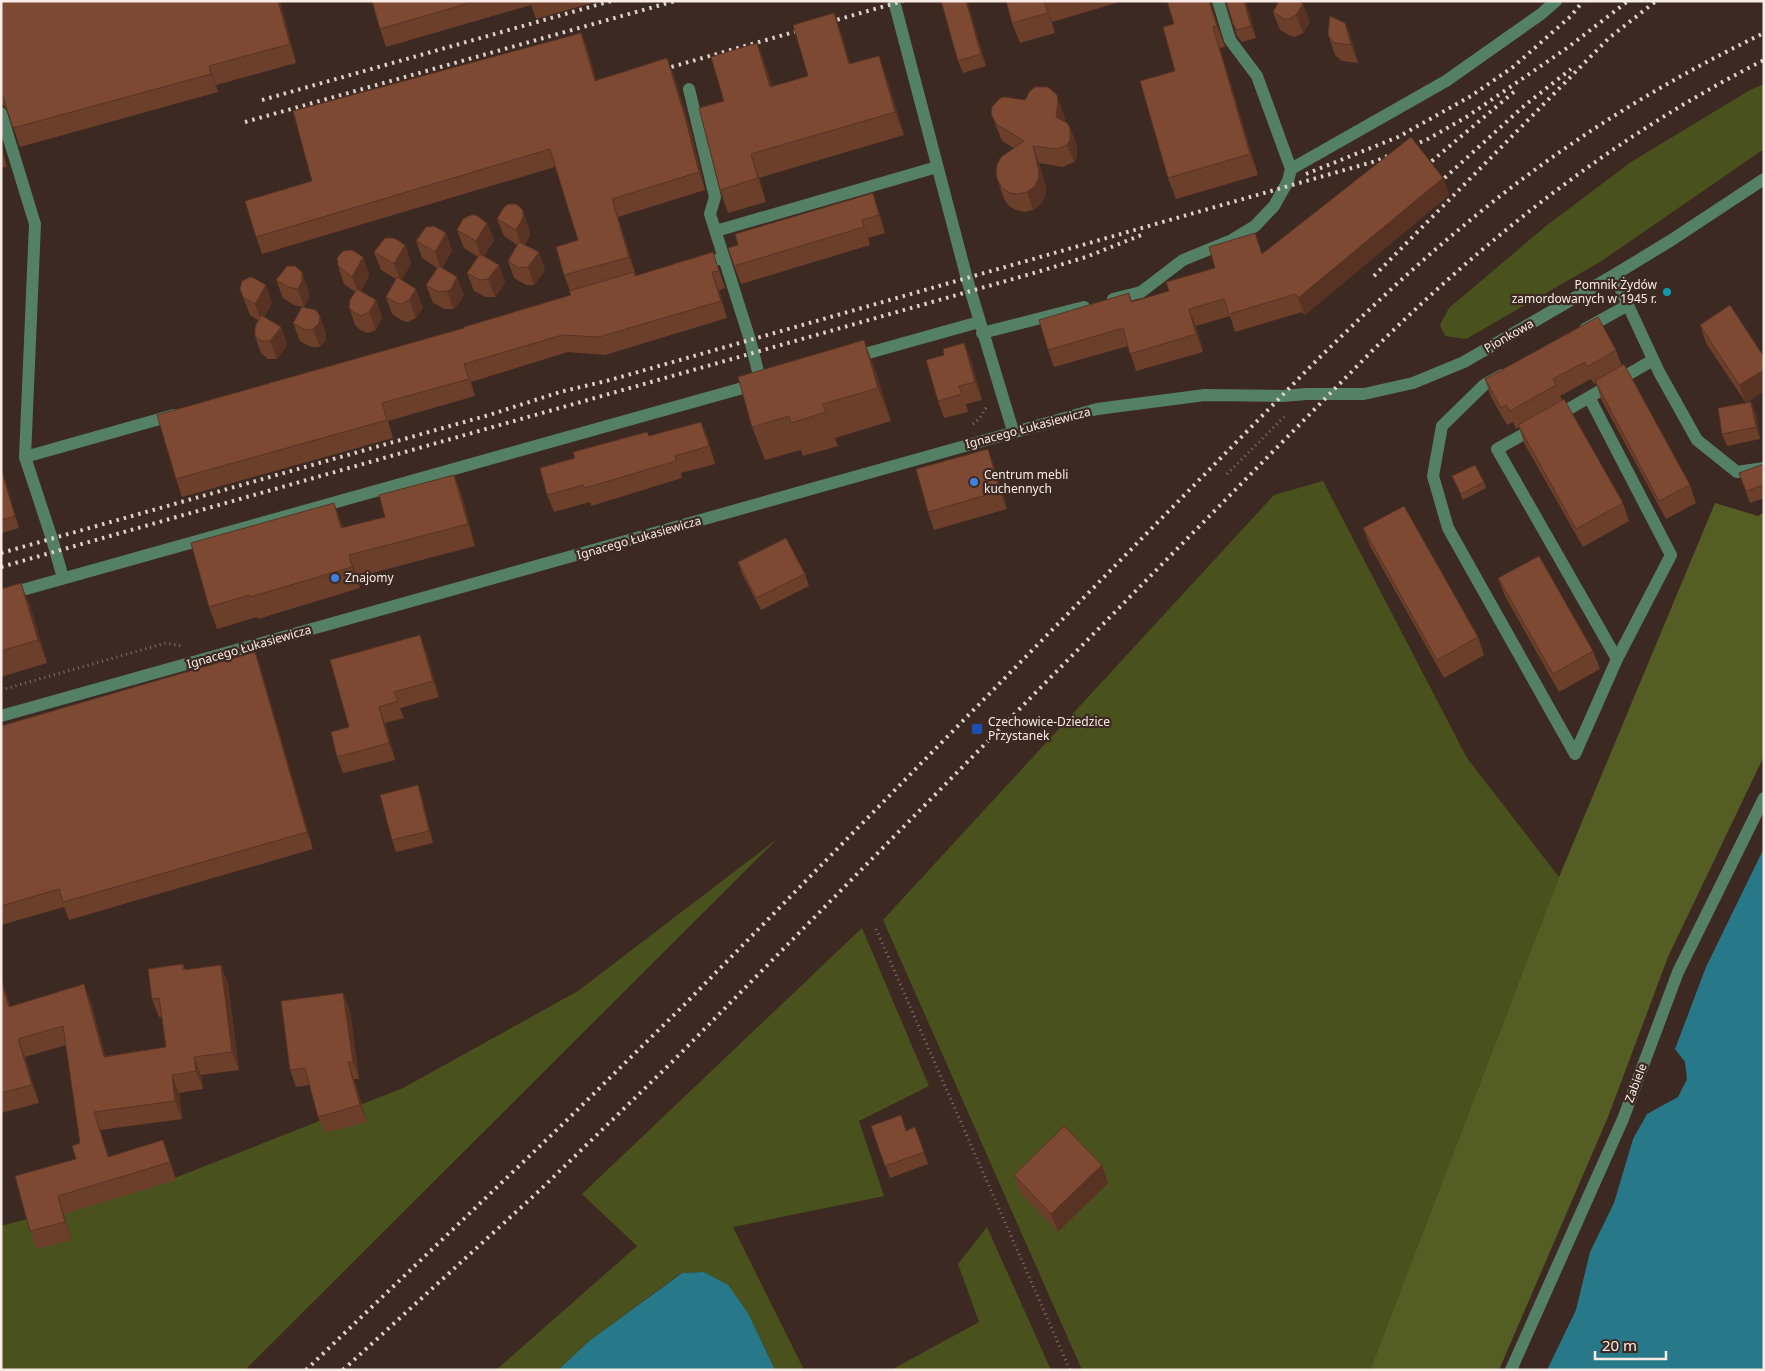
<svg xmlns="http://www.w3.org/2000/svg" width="1765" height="1371" font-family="'Noto Sans',sans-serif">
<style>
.green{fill:#49521d}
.forest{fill:#535d24}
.water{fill:#277888}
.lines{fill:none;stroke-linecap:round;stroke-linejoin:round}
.path{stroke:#83736c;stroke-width:3;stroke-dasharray:1 4;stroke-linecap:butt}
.minor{stroke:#548066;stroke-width:12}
.rail{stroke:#ded0cb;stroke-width:4;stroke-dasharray:2.5 5;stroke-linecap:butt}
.wall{fill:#6c3f2b}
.shaded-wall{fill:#583323}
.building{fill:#7e4932;stroke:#583323}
.culture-dot{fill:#0f9aa8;stroke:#3c2921;stroke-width:2}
.shop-dot{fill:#3f7fe0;stroke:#3c2921;stroke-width:2}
.transit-dot{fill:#1a4fb4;stroke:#3c2921;stroke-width:2}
.labels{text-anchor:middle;stroke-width:4.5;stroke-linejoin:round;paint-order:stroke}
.poi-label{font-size:12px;fill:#f9ece7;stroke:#3c2921;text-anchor:start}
.street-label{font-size:12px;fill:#f9ece7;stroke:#3c2921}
</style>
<rect width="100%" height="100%" fill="#3c2921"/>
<path class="green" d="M1764 84V149L1600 262 1466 339 1445 336 1440 325 1449 308 1546 226 1631 162 1750 90Z
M1323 481 1467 758 1559 877 1370 1370H1082L883 920 1274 495Z
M777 839 245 1370H1V1226L162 1183 403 1088 578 991Z
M862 928 929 1086 859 1121 884 1196 733 1227 804 1370H775L748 1313 704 1272 681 1273 589 1341 558 1370H496L637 1246 582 1194Z
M987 1227 1051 1370H891L979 1322 958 1264Z"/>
<path class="forest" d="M1715 503 1758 516 1764 512V756L1668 957 1608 1117 1499 1370H1370L1559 877Z"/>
<path class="water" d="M1764 848V1370H1547L1576 1310 1590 1252 1614 1203 1633 1139 1647 1114 1678 1097 1687 1079 1685 1062 1675 1049 1706 967Z
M704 1272 728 1285 748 1313 775 1370H558L589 1341 682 1273Z"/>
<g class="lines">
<path class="path" d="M973 424 980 418 987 406
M1227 474 1287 414
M1 690 166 643 181 646
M876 929 1070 1370"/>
<path class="minor" d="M894 1 967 279 1013 431
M1218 1 1230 40 1257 76 1291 169
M689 89 715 197 710 214 750 340 761 383
M1 113 35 224 25 457 52 539 63 578
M716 231 937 167
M700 264 724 258
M1614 275 1659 372 1697 440 1737 472 1764 468
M1113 299 1141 292 1183 260 1232 240 1255 226 1274 206 1288 181 1291 169 1446 81 1541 14 1556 1
M1585 329 1628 305
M982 333 1084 307
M854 357 979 322
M1502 375 1484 385 1442 426 1433 476 1448 528 1575 754 1617 659 1671 555 1589 397
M1555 417 1653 360
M1535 428 1497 449 1617 659
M25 457 174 415
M1 596 757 384
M1 716 1097 409 1205 395 1282 396 1307 394H1364L1413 383 1464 362 1614 275 1670 241 1764 179
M1511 1370 1623 1119 1678 972 1764 798"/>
<path class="rail" d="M657 71 903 1
M262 100 611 1
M245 122 675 1
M1426 166 1515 91
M1306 174 1398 137 1471 96 1513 67 1571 16 1583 1
M1439 183 1525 105 1571 69
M1374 276 1609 38 1656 1
M1 553 489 415 560 392 610 380 1376 161 1428 139 1468 116 1567 48 1628 1
M1 567 1034 273 1086 257 1144 234
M306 1370 565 1122 686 1003 1312 365C1362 316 1413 267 1468 222 1558 147 1658 84 1764 33
M343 1370 539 1191 672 1062 1370 353C1487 237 1616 135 1764 60"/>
</g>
<path class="wall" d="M1 1H280L296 63 216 85 218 92 20 147 7 109 3 105H1Z
M372 1H598L536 19 531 5 386 47 380 29Z
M967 1 986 66 963 73 958 61Z
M1006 1H1123L1052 22 1055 33 1020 43 1012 23Z
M1226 1H1246L1256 38 1242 42 1237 36Z
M1210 3 1225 47 1220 48 1258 175 1176 199 1168 178 1175 71 1174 24Z
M1303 4 1310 22 1303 33 1295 37 1291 36 1280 30 1273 12Z
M834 13 842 36 850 64 887 79 904 135 759 178 766 202 728 213 720 190 724 101 757 43 766 67 772 87 808 76Z
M1345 23 1352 41 1358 63 1342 61 1335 55 1329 37Z
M581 33 588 51 596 80 667 58 674 76 692 135 705 190 618 217 636 275 635 276 719 270 725 288 719 290 727 318 605 355 568 352 471 382 475 396 388 421 393 438 182 497 176 479 464 328 571 295 570 291 564 275 578 240 555 167 262 254 256 237 312 181Z
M991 113H1063L1065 119 1064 122 1070 128 1077 145V157L1074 162 1063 167 1039 163 1046 189 1045 197 1040 205 1033 210 1025 212 1016 210 1009 206 1004 199 998 181 1014 148 1002 141Z
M1 145 7 167 1 168Z
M1443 178 1449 195 1305 315 1302 312 1235 332 1230 316 1196 326 1203 352 1136 371 1128 346 1054 367 1048 350 1129 293 1132 302 1169 291Z
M879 211 885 233 868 238 870 245 741 284 734 266Z
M497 219 529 228 530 236 524 245 545 270 534 285H526L514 278 508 261 517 245 504 236Z
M487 223 494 240 484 256 499 265 505 283 495 297H486L474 291 467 273 478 257 464 248 457 230Z
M446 233 452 251 442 268 464 295 457 306 453 309H445L433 303 426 285 437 268 422 258 416 241Z
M405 245 411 263 402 280 423 307 416 318 408 322 403 321 392 314 386 297 396 279 381 270 374 252Z
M363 257 369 275 361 291 376 300 382 318 376 330 368 333 360 330 355 325 349 307 355 292 344 284 338 266Z
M302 272 308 289 309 298 304 307 294 305 283 298 276 280Z
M240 289 272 303 264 317 281 327 287 345 277 359H268L261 353 255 336 258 320 250 315Z
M293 323 326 333V340L320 347H311L300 341Z
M1700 325 1764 391 1746 403 1756 414 1760 439 1727 446 1722 434 1746 403 1706 343Z
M864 340 876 373 891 421 835 438 838 446 803 456 801 450 765 460 752 427Z
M964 343 971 361 982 400 966 404 968 412 944 418 938 401 944 355Z
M1616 350 1622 366 1690 485 1696 503 1666 519 1601 399 1596 383 1594 384 1591 379 1560 396 1562 400 1623 503 1629 521 1583 547 1524 443 1519 427 1516 429 1513 422 1507 425 1491 397 1485 379Z
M701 422 708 439 715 464 681 473 682 478 591 506 590 502 554 512 547 495 649 436Z
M1764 464V498L1750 503 1739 473Z
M994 466 1007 509 934 530 928 512Z
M1 469 19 528 1 533Z
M454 475 462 496 475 546 357 577 360 588 258 619 257 617 217 629 209 607 343 528 385 517Z
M1452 476 1484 482 1486 488 1463 500Z
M1363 528 1478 637 1484 655 1444 678 1370 546Z
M738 562 805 574 809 586 761 610 742 574Z
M1498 578 1593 651 1600 669 1559 692 1505 596Z
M1 589 30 606 47 663 1 677Z
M426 651 439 697 400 708 404 718 385 723 395 760 343 773 337 757 349 727Z
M255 652 261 670 313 849 69 920 64 907 1 925V726Z
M418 785 422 797 433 843 396 852 392 840Z
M183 964 185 969 228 983 239 1070 201 1075 203 1089 179 1093 182 1119 100 1130 109 1157 169 1158 176 1180 64 1214 71 1240 37 1249 30 1231 76 1159 80 1143 66 1045 25 1057 39 1103 1 1113V977L10 1007 91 1002 105 1056 166 1047 162 1017H159L152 999Z
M350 1010 359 1079H354L367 1122 325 1133 318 1117 310 1085 296 1087 290 1070Z
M871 1126 906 1131 915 1127 928 1164 890 1178Z
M1102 1165 1108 1183 1058 1232 1020 1193 1014 1175Z"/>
<path class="shaded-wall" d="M278 1H280L296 63 290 44Z
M966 1H967L986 66 981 54Z
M1044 1 1052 22 1055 33 1048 13Z
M1209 1H1210L1225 47 1217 26Z
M1244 1H1246L1256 38 1251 26Z
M1303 4 1310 22 1303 33 1296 15Z
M834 13 842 36 857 88 849 64Z
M1345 23 1352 41 1358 63 1351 45Z
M1213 27 1220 48 1258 175 1250 154Z
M581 33 588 51 601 99 595 81Z
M757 43 766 67 779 110 770 87Z
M879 56 887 79 904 135 895 112Z
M667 58 674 76 692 135 705 190 699 172Z
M209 66 216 85 218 92 211 74Z
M1057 95 1065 119 1062 134 1056 117Z
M1070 128 1077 145V157L1074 162 1067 145Z
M1 145 7 167 1 150Z
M1033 146 1039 163 1046 189 1045 197 1040 205 1033 210 1027 192Z
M751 154 759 178 766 202 758 178Z
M1443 178 1449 195 1305 315 1298 298Z
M873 193 879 211 885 233 879 215Z
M612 199 618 217 636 275 629 257Z
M523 210 529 228 530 236 522 248 516 230Z
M862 220 868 238 870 245 864 227Z
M487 223 494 240 482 259 476 241Z
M446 233 452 251 441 270 435 252Z
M405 245 411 263 401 282 394 264Z
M539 252 545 270 534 285 528 267Z
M363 257 369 275 359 295 352 277Z
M499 265 505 283 495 297 488 279Z
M302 272 308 289 309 298 304 307 298 289Z
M712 272 719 290 727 318 721 301Z
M457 277 464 295 457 306 453 309 447 291Z
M266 285 272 303 261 322 255 304Z
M416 289 423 307 416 318 409 300Z
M376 300 382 318 376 330 369 312Z
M1189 309 1196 326 1203 352 1196 334Z
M320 316 326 333V340L320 347 313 329Z
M281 327 287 345 277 359 270 341Z
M864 340 876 373 891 421 878 388Z
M964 343 971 361 982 400 975 382Z
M464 364 471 382 475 396 469 379Z
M1764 370V391L1746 403 1739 385Z
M1751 402 1756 414 1760 439 1756 427Z
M701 422 708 439 715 464Z
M988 449 994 466 1007 509 1000 491Z
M1 469 5 478 19 528 15 516Z
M454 475 462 496 475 546 468 524Z
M334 503 342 524 349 550 341 528Z
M349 555 357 577 360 588 352 567Z
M21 583 30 606 47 663 38 640Z
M420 635 426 651 439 697 433 681Z
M255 652 261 670 313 849 307 832Z
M379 707 385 723 395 760 389 743Z
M418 785 422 797 433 843 429 831Z
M221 965 228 983 239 1070 232 1052Z
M1 977 16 1025 9 1007 1 981Z
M84 984 91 1002 110 1075 104 1057Z
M343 993 350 1010 359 1079 353 1062Z
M18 1039 25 1057 39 1103 32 1085Z
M194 1057 201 1075 203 1089 196 1071Z
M348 1062 354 1079 367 1122 360 1105Z
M172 1075 179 1093 182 1119 175 1101Z
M94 1112 100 1130 114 1175 108 1157Z
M1102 1165 1108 1183 1058 1232 1051 1214Z
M58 1196 64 1214 71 1240 65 1222Z"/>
<path class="building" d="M1 1H278L290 44 209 66 211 74 13 128 1 91Z
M372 1H476L380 29Z
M941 1H966L981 54 958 61Z
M1006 1H1044L1048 13 1012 23Z
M1167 1H1209L1217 26 1213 27 1250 154 1168 178 1140 81 1175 71 1163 27 1174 24Z
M1226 1H1244L1251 26 1237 30 1233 24Z
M1279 1H1299L1303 4 1296 15 1289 19H1284L1273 12Z
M834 13 849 64 879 56 895 112 751 154 758 178 720 190 699 108 724 101 711 57 757 43 770 87 808 76 793 25Z
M1330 16 1345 23 1351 45 1335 43 1329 37 1328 33Z
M581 33 595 81 667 58 685 117 699 172 612 199 629 257 564 275 556 247 578 240 550 149 256 237 245 201 312 181 293 111Z
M1035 87H1048L1057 95 1058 101 1056 117 1067 123 1070 128V139L1067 145 1057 149 1033 146 1039 171 1038 179 1034 187 1027 192 1018 194 1010 193 1002 188 998 181 996 173 997 165 1001 157 1024 141 996 124 991 113 992 107 1000 98 1005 97 1025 100 1030 91Z
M1411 137 1443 178 1298 298 1296 294 1229 314 1224 299 1189 309 1196 334 1130 354 1123 328 1048 350 1039 320 1129 293 1131 302 1169 291 1166 282 1215 268 1209 247 1255 233 1262 254Z
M873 193 879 215 862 220 864 227 734 266 728 248 738 245 735 234Z
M508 204H516L523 210V218L516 230 497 219 504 207Z
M471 215H476L487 223 476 241 457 230 463 219Z
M434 226 446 233 435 252 416 241 426 227Z
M385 238H394L405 245 394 264 374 252Z
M519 242 539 252 528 267 519 268 508 261Z
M352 250 363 257 352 277 338 266 337 258 343 251Z
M713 252 719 271 712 272 721 301 599 337 562 335 464 364 469 379 382 403 387 420 176 479 157 415 464 328V327L571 295 569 291 634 272 635 276Z
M480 254 499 265 488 279 480 280 467 273Z
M287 266H295L302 272V281L298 289 288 287 276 280Z
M439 266 457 277 451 289 447 291 438 292 426 285Z
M250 277 254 278 266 285 255 304 243 297 240 289 242 281Z
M397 277 416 289 409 300 401 304 397 303 386 297Z
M357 289 376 300 369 312 361 316 353 312 349 307 350 300Z
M1730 305 1764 357V370L1739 385 1700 325Z
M302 307 316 310 320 316 319 323 313 329 305 330 293 323Z
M261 315 281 327 270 341H261L255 336V327Z
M1598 317 1616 350 1587 367 1585 362 1553 379 1556 385 1510 411 1506 405 1501 408 1485 379Z
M864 340 878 388 823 404 826 412 791 423 789 416 752 427 738 377Z
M964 343 975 382 959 386 962 394 938 401 926 360 944 355 943 349Z
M1624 364 1690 485 1659 501 1595 381Z
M1564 399 1623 503 1576 529 1518 425Z
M1751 402 1756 427 1722 434 1718 408Z
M701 422 709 446 675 456 676 461 585 488 583 485 547 495 540 468 575 458 573 452 647 432 649 436Z
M988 449 1000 491 928 512 916 469Z
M1764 464V485L1746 491 1739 473Z
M1475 465 1484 482 1461 494 1452 476Z
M1 469 15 516 1 520Z
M454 475 468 524 349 555 352 567 250 597 249 595 209 607 191 543 334 503 341 528 385 517 379 495Z
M1404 506 1478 637 1437 660 1363 528Z
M786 538 805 574 756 598 738 562Z
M1539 556 1593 651 1553 674 1498 578Z
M21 583 38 640 1 651V589Z
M420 635 433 681 394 692 398 701 379 707 389 743 337 757 331 732 349 727 330 660Z
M255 652 307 832 63 902 59 889 1 906V726Z
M418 785 429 831 392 840 380 795Z
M183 964V970L221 965 232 1052 194 1057 196 1071 172 1075 175 1101 94 1112 108 1157 163 1140 170 1162 58 1196 65 1222 30 1231 15 1176 76 1159 72 1146 80 1143 63 1026 18 1039 32 1085 1 1093V981L9 1007 84 984 104 1057 166 1047 159 998 152 999 148 969Z
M343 993 353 1062H348L360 1105 318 1117 305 1068 290 1070 281 1001Z
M901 1115 906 1131 915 1127 924 1152 885 1166 871 1126Z
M1064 1126 1102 1165 1051 1214 1014 1175Z"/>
<circle class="culture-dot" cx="1667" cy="292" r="5"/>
<g class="shop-dot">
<circle cx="974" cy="482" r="5"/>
<circle cx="335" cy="578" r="5"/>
</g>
<rect class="transit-dot" x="971" y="723" width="12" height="12" rx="2.5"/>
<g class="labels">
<g class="poi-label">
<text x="1657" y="289" text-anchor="end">Pomnik Żydów<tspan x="1657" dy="14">zamordowanych w 1945 r.</tspan></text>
<text x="984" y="479">Centrum mebli<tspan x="984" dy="14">kuchennych</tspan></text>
<text x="345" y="582">Znajomy</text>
<text x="988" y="726">Czechowice-Dziedzice<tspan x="988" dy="14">Przystanek</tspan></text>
</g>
<g class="street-label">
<text transform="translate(1509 336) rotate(-30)" y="4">Pionkowa</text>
<text transform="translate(1028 428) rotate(-15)" y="4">Ignacego Łukasiewicza</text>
<text transform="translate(639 538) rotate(-16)" y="4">Ignacego Łukasiewicza</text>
<text transform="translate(249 647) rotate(-16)" y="4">Ignacego Łukasiewicza</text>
<text transform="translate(1636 1083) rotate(-69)" y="4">Zabiele</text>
</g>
</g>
<rect width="1765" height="1371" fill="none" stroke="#f9ece7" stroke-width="5"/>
<path d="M1595 1351v8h71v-8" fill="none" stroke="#f9ece7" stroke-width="2.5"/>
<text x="1602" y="1351" font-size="15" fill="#f9ece7" stroke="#3c2921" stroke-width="4" paint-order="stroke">20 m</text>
</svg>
